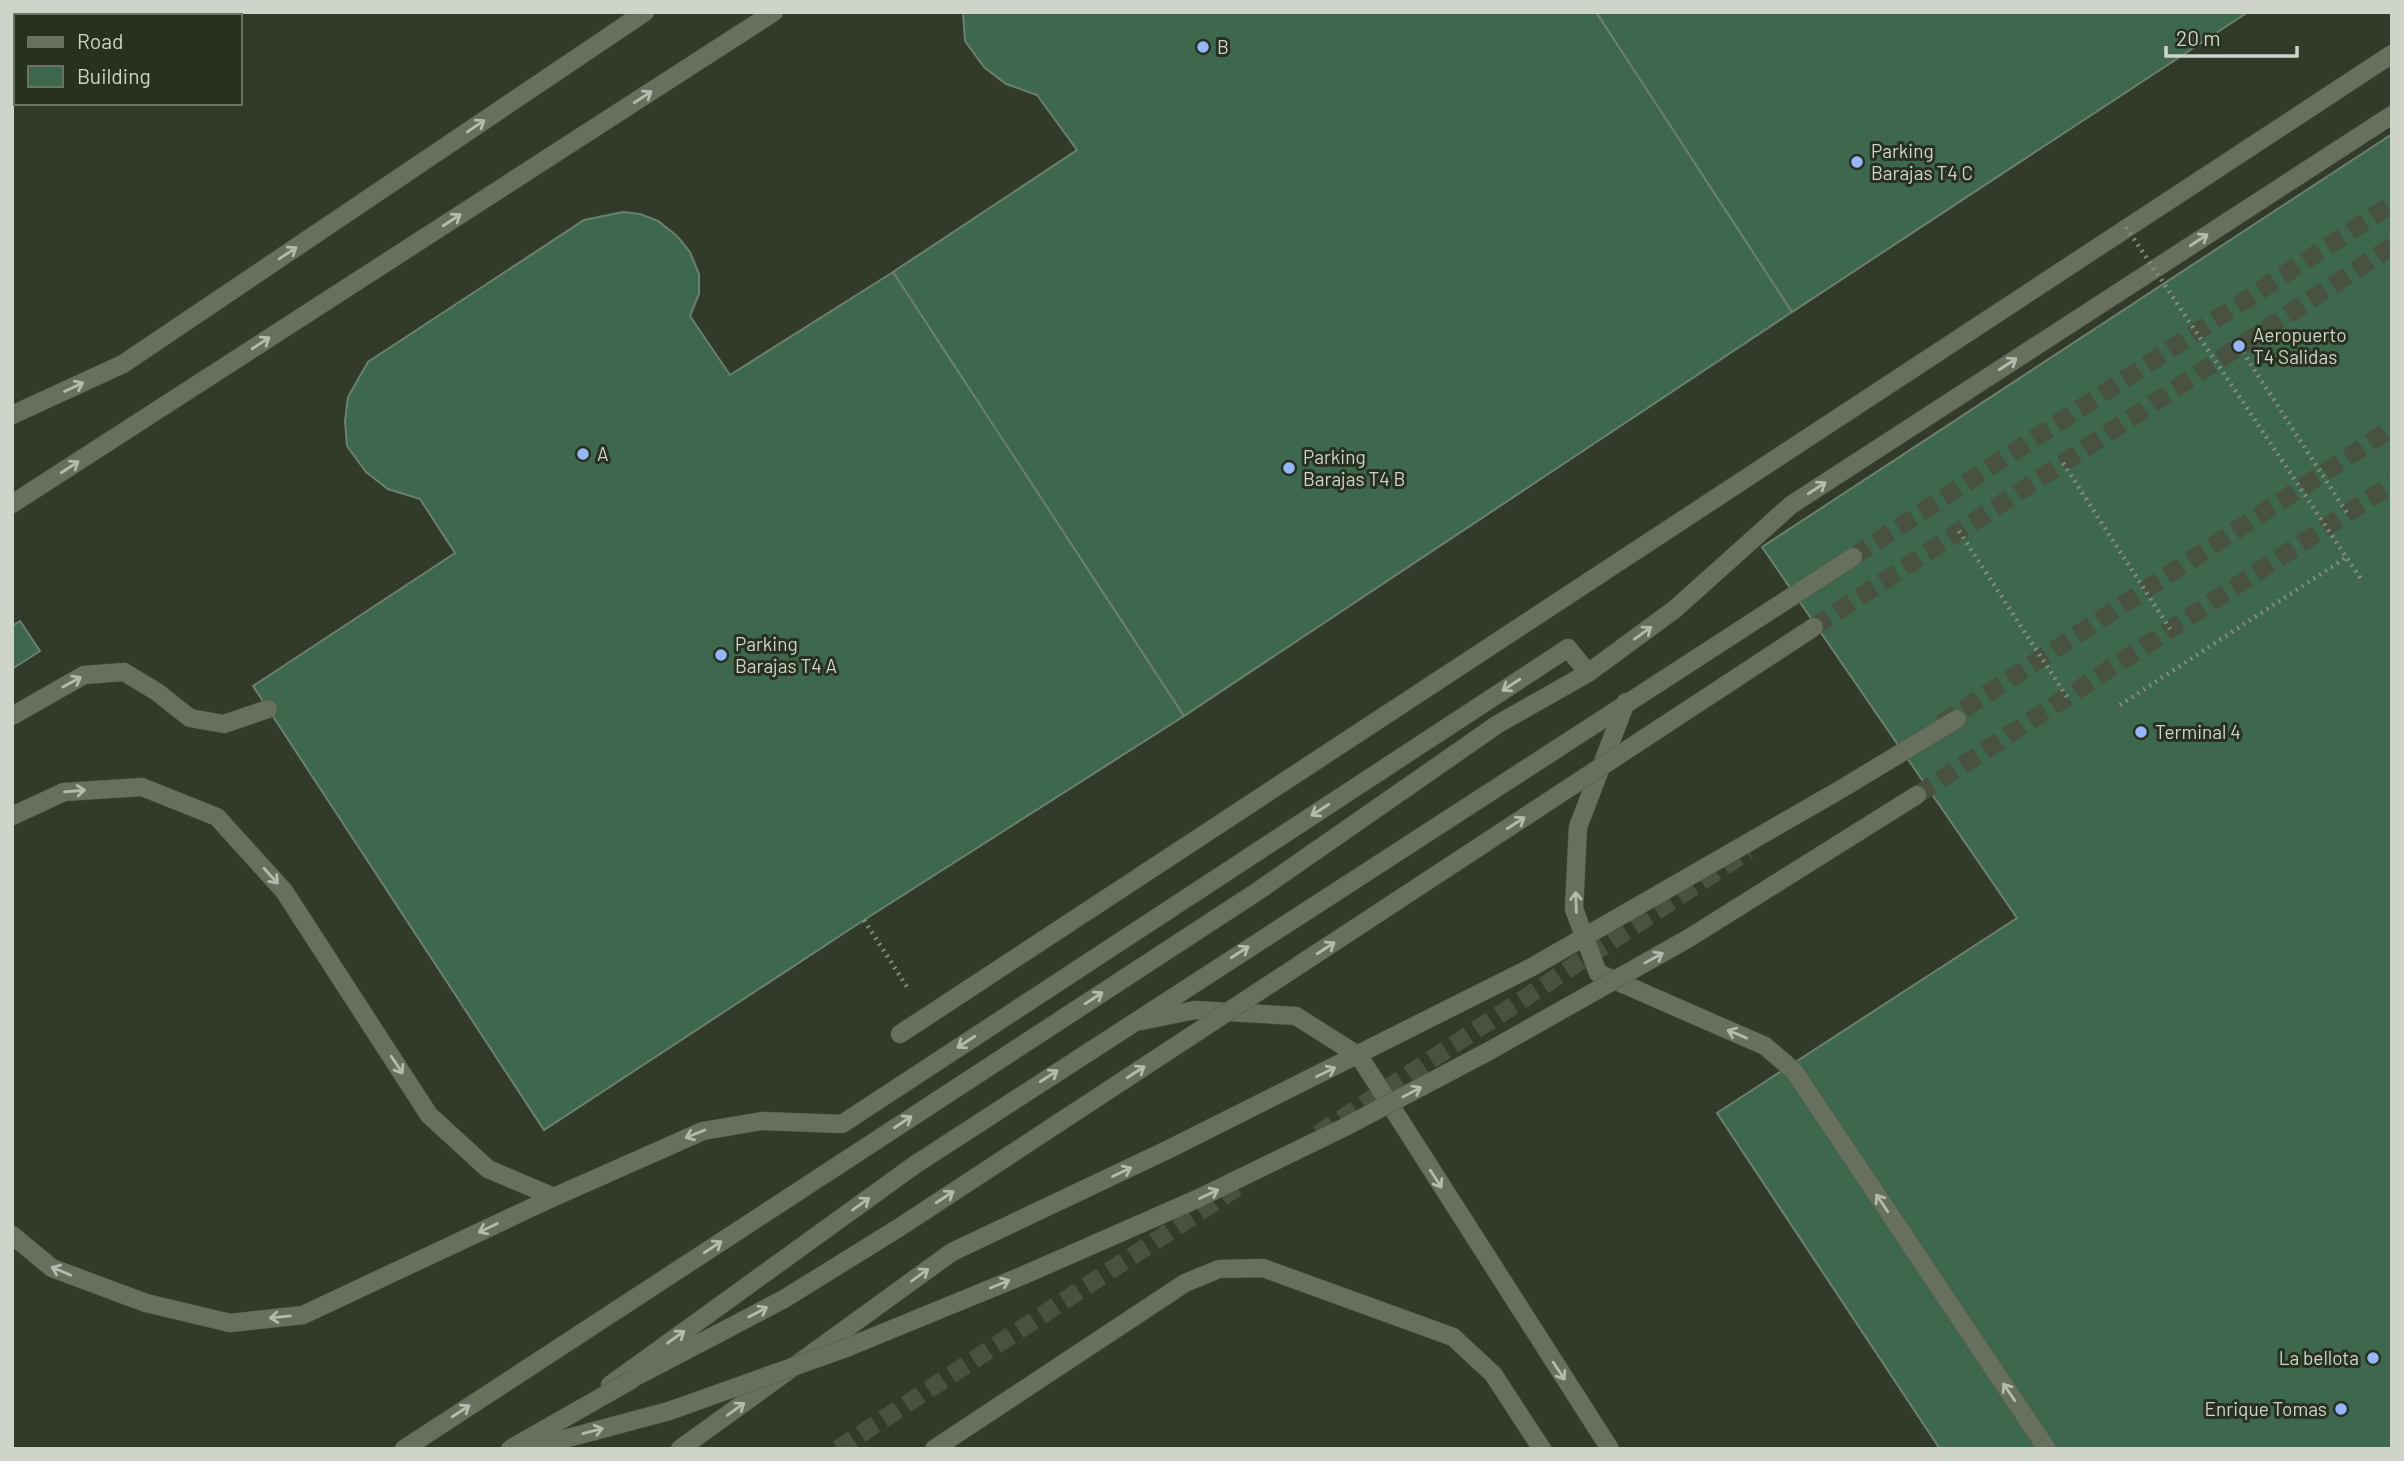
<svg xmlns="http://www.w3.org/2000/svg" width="2404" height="1461" font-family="Barlow,sans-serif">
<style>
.building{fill:#3e684e;stroke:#6b7f72;stroke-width:2}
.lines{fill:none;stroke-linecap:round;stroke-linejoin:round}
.minor-tunnel{stroke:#495141;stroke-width:18;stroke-dasharray:18 9;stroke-linecap:butt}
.minor-casing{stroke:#505748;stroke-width:19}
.path{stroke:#848b7d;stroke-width:4.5;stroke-dasharray:2 5;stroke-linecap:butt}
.minor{stroke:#66705c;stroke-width:18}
.minor-bridge-casing{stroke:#505748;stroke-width:19;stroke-linecap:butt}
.path-bridge{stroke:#848b7d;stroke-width:4.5;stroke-dasharray:2 5;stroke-linecap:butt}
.minor-bridge{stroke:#66705c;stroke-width:18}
.oneway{stroke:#b4bbae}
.poi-dot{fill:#95b6fd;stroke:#28301f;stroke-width:2.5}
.labels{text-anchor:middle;stroke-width:6;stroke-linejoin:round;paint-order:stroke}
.poi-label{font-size:19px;fill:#ced4c9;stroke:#28301f;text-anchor:start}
</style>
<rect width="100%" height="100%" fill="#323a29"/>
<path class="building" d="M963 12H1596L1792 312 1184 716 893 272 1077 150 1037 95 1006 84 984 67 965 41Z
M1596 12H2248L1792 312Z
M2392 134V1449H1940L1717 1113 2017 918 1762 547Z
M623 212 640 214 658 221 677 236 690 252 699 274V294L690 316 730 375 893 272 1184 716 864 920 544 1130 253 686 455 553 420 499 388 489 366 472 347 446 345 421 348 397 368 362 584 220Z
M20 621 40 651 12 669V626Z"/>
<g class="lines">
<path class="minor-tunnel" d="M1853 557 2392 204
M1814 627 2392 246
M1941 724 2392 428
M1917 795 2392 484
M1318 1134 1748 851
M838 1449 1242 1184"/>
<defs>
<path id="minor" d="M12 415 123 364 645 12
M12 504 774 12
M1626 702 1578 827 1574 909 1598 973 1765 1046 1794 1071 2047 1449
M12 716 84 675 124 672 157 692 190 718 224 724 268 709
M12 816 64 792 142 787 217 817 284 891 429 1115 488 1169 554 1197
M1141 1021 1195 1010 1296 1016 1359 1056 1610 1449
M900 1034 2392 54
M12 1235 52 1268 146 1303 230 1323 303 1315 554 1197 703 1131 762 1121 842 1124 1568 648 1588 673
M639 1375 784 1299
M610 1385 916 1164 1853 557
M404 1449 1258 891 1498 724 1588 673 1675 609 1791 505 2392 115
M680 1449 952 1252 1167 1150 1532 967 1843 788 1957 719
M934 1449 1185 1283 1219 1269 1263 1268 1453 1337 1493 1374 1542 1449"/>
</defs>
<use href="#minor" class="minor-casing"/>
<path class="path" d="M2120 705 2347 557
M864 920 909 990"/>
<use href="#minor" class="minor"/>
<defs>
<path id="minor-bridge" d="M784 1299 900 1227 1814 627
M510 1449 633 1379
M527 1449 669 1411 846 1348 1024 1275 1197 1199 1345 1127 1491 1050 1689 938 1917 795"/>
</defs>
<use href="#minor-bridge" class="minor-bridge-casing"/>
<path class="path-bridge" d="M2126 227 2361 579
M2239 346 2347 513
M2063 463 2170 629
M1959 531 2067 697"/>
<use href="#minor-bridge" class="minor-bridge"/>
</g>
<defs><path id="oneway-shaft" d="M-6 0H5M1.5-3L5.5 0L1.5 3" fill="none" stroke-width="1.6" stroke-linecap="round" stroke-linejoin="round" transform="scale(1.75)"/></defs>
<g class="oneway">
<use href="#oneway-shaft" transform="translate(643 97) rotate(-33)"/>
<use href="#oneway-shaft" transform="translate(476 126) rotate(-34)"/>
<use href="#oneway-shaft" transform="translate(452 220) rotate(-33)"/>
<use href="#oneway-shaft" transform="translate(2199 240) rotate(-33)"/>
<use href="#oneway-shaft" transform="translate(288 253) rotate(-34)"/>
<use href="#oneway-shaft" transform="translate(261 343) rotate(-33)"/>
<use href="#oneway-shaft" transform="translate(2008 364) rotate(-33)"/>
<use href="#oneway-shaft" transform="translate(74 387) rotate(-25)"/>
<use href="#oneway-shaft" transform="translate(70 467) rotate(-33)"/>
<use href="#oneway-shaft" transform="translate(1817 488) rotate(-33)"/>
<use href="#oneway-shaft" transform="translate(1643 633) rotate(-36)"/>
<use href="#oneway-shaft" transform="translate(72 682) rotate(-29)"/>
<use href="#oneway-shaft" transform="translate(1511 685) rotate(147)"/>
<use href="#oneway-shaft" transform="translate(75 791) rotate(-5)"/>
<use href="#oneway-shaft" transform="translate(1320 810) rotate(147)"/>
<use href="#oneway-shaft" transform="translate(1516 823) rotate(-33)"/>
<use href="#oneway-shaft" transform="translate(271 876) rotate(48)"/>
<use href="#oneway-shaft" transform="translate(1576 902) rotate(-92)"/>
<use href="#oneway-shaft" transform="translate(1326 948) rotate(-33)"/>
<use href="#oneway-shaft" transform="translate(1240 952) rotate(-33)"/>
<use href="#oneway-shaft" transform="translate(1654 958) rotate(-29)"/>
<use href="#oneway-shaft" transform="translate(1094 998) rotate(-33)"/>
<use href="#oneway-shaft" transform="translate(1737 1034) rotate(-157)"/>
<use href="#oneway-shaft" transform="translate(966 1042) rotate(147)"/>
<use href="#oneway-shaft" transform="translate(397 1065) rotate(57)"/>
<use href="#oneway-shaft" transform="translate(1136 1072) rotate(-33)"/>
<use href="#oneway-shaft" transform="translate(1326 1072) rotate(-26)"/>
<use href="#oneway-shaft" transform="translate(1049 1076) rotate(-33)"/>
<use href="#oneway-shaft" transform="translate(1412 1092) rotate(-28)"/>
<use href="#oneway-shaft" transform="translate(903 1122) rotate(-33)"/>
<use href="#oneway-shaft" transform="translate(695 1134) rotate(158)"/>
<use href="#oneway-shaft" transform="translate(1122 1172) rotate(-25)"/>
<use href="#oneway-shaft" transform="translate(1436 1179) rotate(57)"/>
<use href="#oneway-shaft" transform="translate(1209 1194) rotate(-26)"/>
<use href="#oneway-shaft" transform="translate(945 1197) rotate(-33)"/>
<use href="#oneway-shaft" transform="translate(1882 1203) rotate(-124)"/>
<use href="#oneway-shaft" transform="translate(861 1204) rotate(-36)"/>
<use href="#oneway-shaft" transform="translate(488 1228) rotate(155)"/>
<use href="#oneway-shaft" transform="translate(713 1247) rotate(-33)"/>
<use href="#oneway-shaft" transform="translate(61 1271) rotate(-157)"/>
<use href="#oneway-shaft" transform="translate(920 1275) rotate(-36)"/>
<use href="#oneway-shaft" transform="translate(1000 1284) rotate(-22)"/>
<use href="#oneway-shaft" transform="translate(758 1312) rotate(-28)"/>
<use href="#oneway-shaft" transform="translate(280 1317) rotate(174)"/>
<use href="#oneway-shaft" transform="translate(676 1337) rotate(-36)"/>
<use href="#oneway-shaft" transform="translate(1559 1371) rotate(57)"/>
<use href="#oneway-shaft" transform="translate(2009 1392) rotate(-124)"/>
<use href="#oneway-shaft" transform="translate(736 1409) rotate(-36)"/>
<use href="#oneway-shaft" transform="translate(461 1411) rotate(-33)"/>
<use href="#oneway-shaft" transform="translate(593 1431) rotate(-15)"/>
</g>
<g class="poi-dot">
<circle cx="1203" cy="47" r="7"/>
<circle cx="1857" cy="162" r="7"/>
<circle cx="2239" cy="346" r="7"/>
<circle cx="583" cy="454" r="7"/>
<circle cx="1289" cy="468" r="7"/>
<circle cx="721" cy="655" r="7"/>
<circle cx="2141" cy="732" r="7"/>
<circle cx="2373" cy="1358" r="7"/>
<circle cx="2341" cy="1409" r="7"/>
</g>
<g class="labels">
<g class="poi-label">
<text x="1217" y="54">B</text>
<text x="1871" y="158">Parking<tspan x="1871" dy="22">Barajas T4 C</tspan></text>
<text x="2253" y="342">Aeropuerto<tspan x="2253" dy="22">T4 Salidas</tspan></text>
<text x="597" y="461">A</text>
<text x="1303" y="464">Parking<tspan x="1303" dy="22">Barajas T4 B</tspan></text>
<text x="735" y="651">Parking<tspan x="735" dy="22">Barajas T4 A</tspan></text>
<text x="2155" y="739">Terminal 4</text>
<text x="2359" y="1365" text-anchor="end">La bellota</text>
<text x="2327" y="1416" text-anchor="end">Enrique Tomas</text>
</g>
</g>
<rect width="2404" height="1461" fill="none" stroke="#ced4c9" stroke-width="28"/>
<rect x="14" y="14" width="228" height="91" fill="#28301f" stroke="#6a7263" stroke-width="2"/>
<rect x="28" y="37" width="35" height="10" fill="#66705c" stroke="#6a7263" stroke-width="2"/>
<text x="77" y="49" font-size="21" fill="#ced4c9">Road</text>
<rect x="28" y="66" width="35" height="21" fill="#3e684e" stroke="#6a7263" stroke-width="2"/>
<text x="77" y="84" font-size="21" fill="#ced4c9">Building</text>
<path d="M2166 46v10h131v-10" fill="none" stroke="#ced4c9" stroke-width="3.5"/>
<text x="2176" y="46" font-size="21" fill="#ced4c9" stroke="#28301f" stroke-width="5" paint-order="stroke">20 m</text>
</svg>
